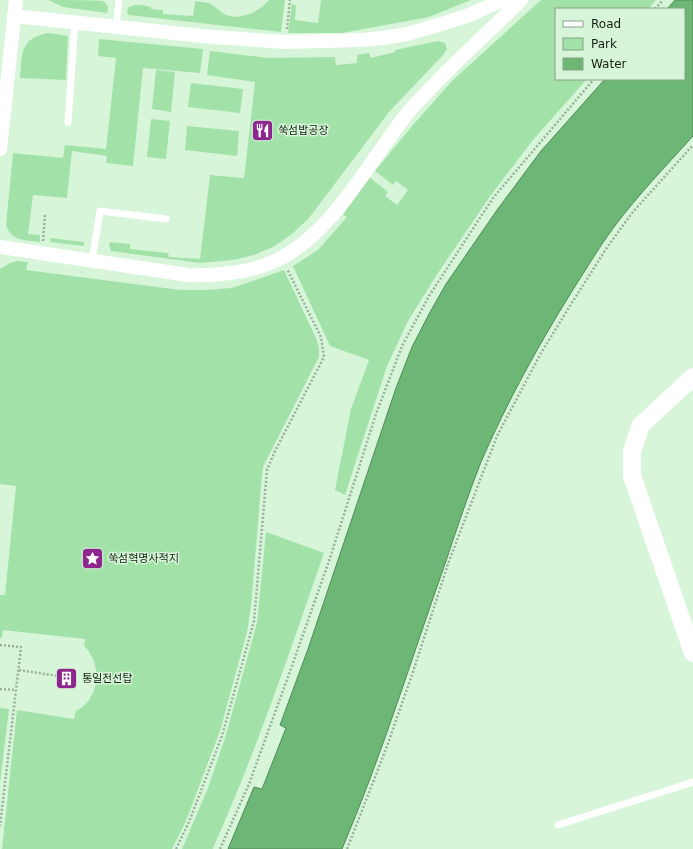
<svg xmlns="http://www.w3.org/2000/svg" width="693" height="849" font-family="'DejaVu Sans','Noto Sans KR',sans-serif">
<style>
.green{fill:#a2e2a9}
.water{fill:#6cb776;stroke:#528a59}
.lines{fill:none;stroke-linecap:round;stroke-linejoin:round}
.path{stroke:#99b09a;stroke-width:2.5;stroke-dasharray:2 2;stroke-linecap:butt}
.service{stroke:#fff;stroke-width:7}
.minor{stroke:#fff;stroke-width:14}
.tertiary{stroke:#fff;stroke-width:18}
.labels{text-anchor:middle;stroke-width:3;stroke-linejoin:round;paint-order:stroke}
.poi-label{font-size:11px;fill:#152016;stroke:#d7f5d9;text-anchor:start}
</style>
<rect width="100%" height="100%" fill="#d7f5d9"/>
<path class="green" d="M48 0C60 0 91 0 102 1 105 2 107 5 108 7L107 13 63 7Z
M269 0H285L281 32 128 15 127 10 129 7C137 4 143 5 151 7V9L163 10V14L193 16 195 1C199 2 204 2 208 3 215 5 220 12 226 15 241 21 260 11 269 0Z
M321 0H471L429 17 342 33H288L292 4 296 5 295 20 318 23Z
M541 0H656L648 9H556V79H587L533 140 491 195 438 273 408 321 387 366 345 495 335 490 351 409 369 360 330 346 293 266 318 250 347 217 343 215 369 177 388 192 385 196 397 205 408 190 396 181 393 185 375 171 413 125 452 81Z
M48 33 68 36 66 80 20 78C22 54 20 38 48 33Z
M99 39 203 49 200 73 143 68 133 166 106 163 107 156 72 151 67 198 33 195 28 234 40 235V242C25 240 11 241 6 225L13 153 63 158 65 145 106 149 116 58 98 56Z
M438 41 445 43 447 49 442 56 389 112 309 218 292 234 273 247 254 255 233 260 200 263 111 251 109 245 110 242 130 244V249L168 253 169 257 200 259 210 175 244 178 255 82 207 75 210 51 268 58 335 57 336 65 357 63V55L369 53 371 58 395 52V50Z
M156 70 175 72 171 112 152 109Z
M191 83 243 89 240 113 188 107Z
M151 119 170 121 166 159 147 157Z
M187 126 239 131 237 156 185 150Z
M50 238 84 242V246L50 242Z
M17 261 28 262 26 270 180 290H206L232 288 284 270 316 338 319 348V357L263 467 261 486 251 607 247 632 220 731 186 821 172 849H2L17 710 74 719 76 711C100 699 103 664 84 646L85 639 3 630 2 638H0V595H5L16 486 0 484V269L10 263Z
M266 532 324 553C290 652 256 752 213 848V849H182L208 788 225 738 257 623Z
M0 708 9 709 0 783Z"/>
<path class="water" d="M675 0H693V136C666 166 638 195 614 227 599 247 587 268 574 288 539 344 507 402 481 462 468 495 457 528 446 561 412 657 382 755 342 849H228L254 787 262 789 286 728 280 725 308 649 396 388 412 347 429 314 446 284 497 210 541 151 605 79H684V9H667Z"/>
<g class="lines">
<path class="path" d="M655 9 663 0
M287 29 290 0
M43 241 45 214
M0 645 21 647 0 826
M19 670 58 676
M0 689 16 690
M176 849 189 822 222 736 254 621 267 470 275 451 324 357 321 337 287 269
M220 849 249 784 293 663 329 561 376 414 402 346 429 296 493 198 594 79
M347 849 386 749 412 675 449 561 497 436 541 353 573 301 606 249 632 213 693 145"/>
<path class="service" d="M116 27 119 0
M68 122 75 23
M92 261 100 211 166 219
M558 825 693 782"/>
<path class="minor" d="M14 16 202 36 285 42 361 40 383 38 407 34 445 23 469 15 503 0
M0 149 16 0
M0 247 188 275C220 276 254 273 283 257 336 228 370 160 407 114 414 105 422 97 430 89 459 58 491 30 521 0"/>
<path class="tertiary" d="M693 377 641 425 632 451V476L693 653"/>
</g>
<defs>
<symbol id="restaurant-square" viewBox="-11 -11 22 22"><rect x="-9" y="-9" width="18" height="18" rx="4" fill="#8d278e" stroke="#d7f5d9"/><path d="M-5-6h1v4h1v-4h1v4h1v-4h1v5L-1.5 .5V6h-2V.5L-5-1ZM5-6V6H3V1.5H1.5Q1.5-4 5-6Z" fill="#fff"/></symbol>
<symbol id="sight-square" viewBox="-11 -11 22 22"><rect x="-9" y="-9" width="18" height="18" rx="4" fill="#8d278e" stroke="#d7f5d9"/><path d="M0-6L1.8-2.2L6-1.7L2.9 1.2L3.7 5.4L0 3.3L-3.7 5.4L-2.9 1.2L-6-1.7L-1.8-2.2Z" fill="#fff"/></symbol>
<symbol id="building-square" viewBox="-11 -11 22 22"><rect x="-9" y="-9" width="18" height="18" rx="4" fill="#8d278e" stroke="#d7f5d9"/><path d="M-4-6H4V6H1V3H-1V6H-4ZM-2.5-4.3h1.7v1.8h-1.7ZM.8-4.3h1.7v1.8H.8ZM-2.5-1h1.7V.8h-1.7ZM.8-1h1.7V.8H.8Z" fill="#fff"/></symbol>
</defs>
<g fill-rule="evenodd">
<use href="#restaurant-square" x="250" y="118" width="25" height="25"/>
<use href="#sight-square" x="80" y="546" width="25" height="25"/>
<use href="#building-square" x="54" y="666" width="25" height="25"/>
</g>
<g class="labels">
<g class="poi-label">
<text x="278" y="134">쑥섬밥공장</text>
<text x="108" y="562">쑥섬혁명사적지</text>
<text x="82" y="682">통일전선탑</text>
</g>
</g>
<rect x="555" y="8" width="130" height="72" fill="#d7f5d9" stroke="#89a08b"/>
<rect x="563" y="21" width="20" height="6" fill="#ffffff" stroke="#89a08b"/>
<text x="591" y="28" font-size="12" fill="#152016">Road</text>
<rect x="563" y="38" width="20" height="12" fill="#a2e2a9" stroke="#89a08b"/>
<text x="591" y="48" font-size="12" fill="#152016">Park</text>
<rect x="563" y="58" width="20" height="12" fill="#6cb776" stroke="#89a08b"/>
<text x="591" y="68" font-size="12" fill="#152016">Water</text>
</svg>
